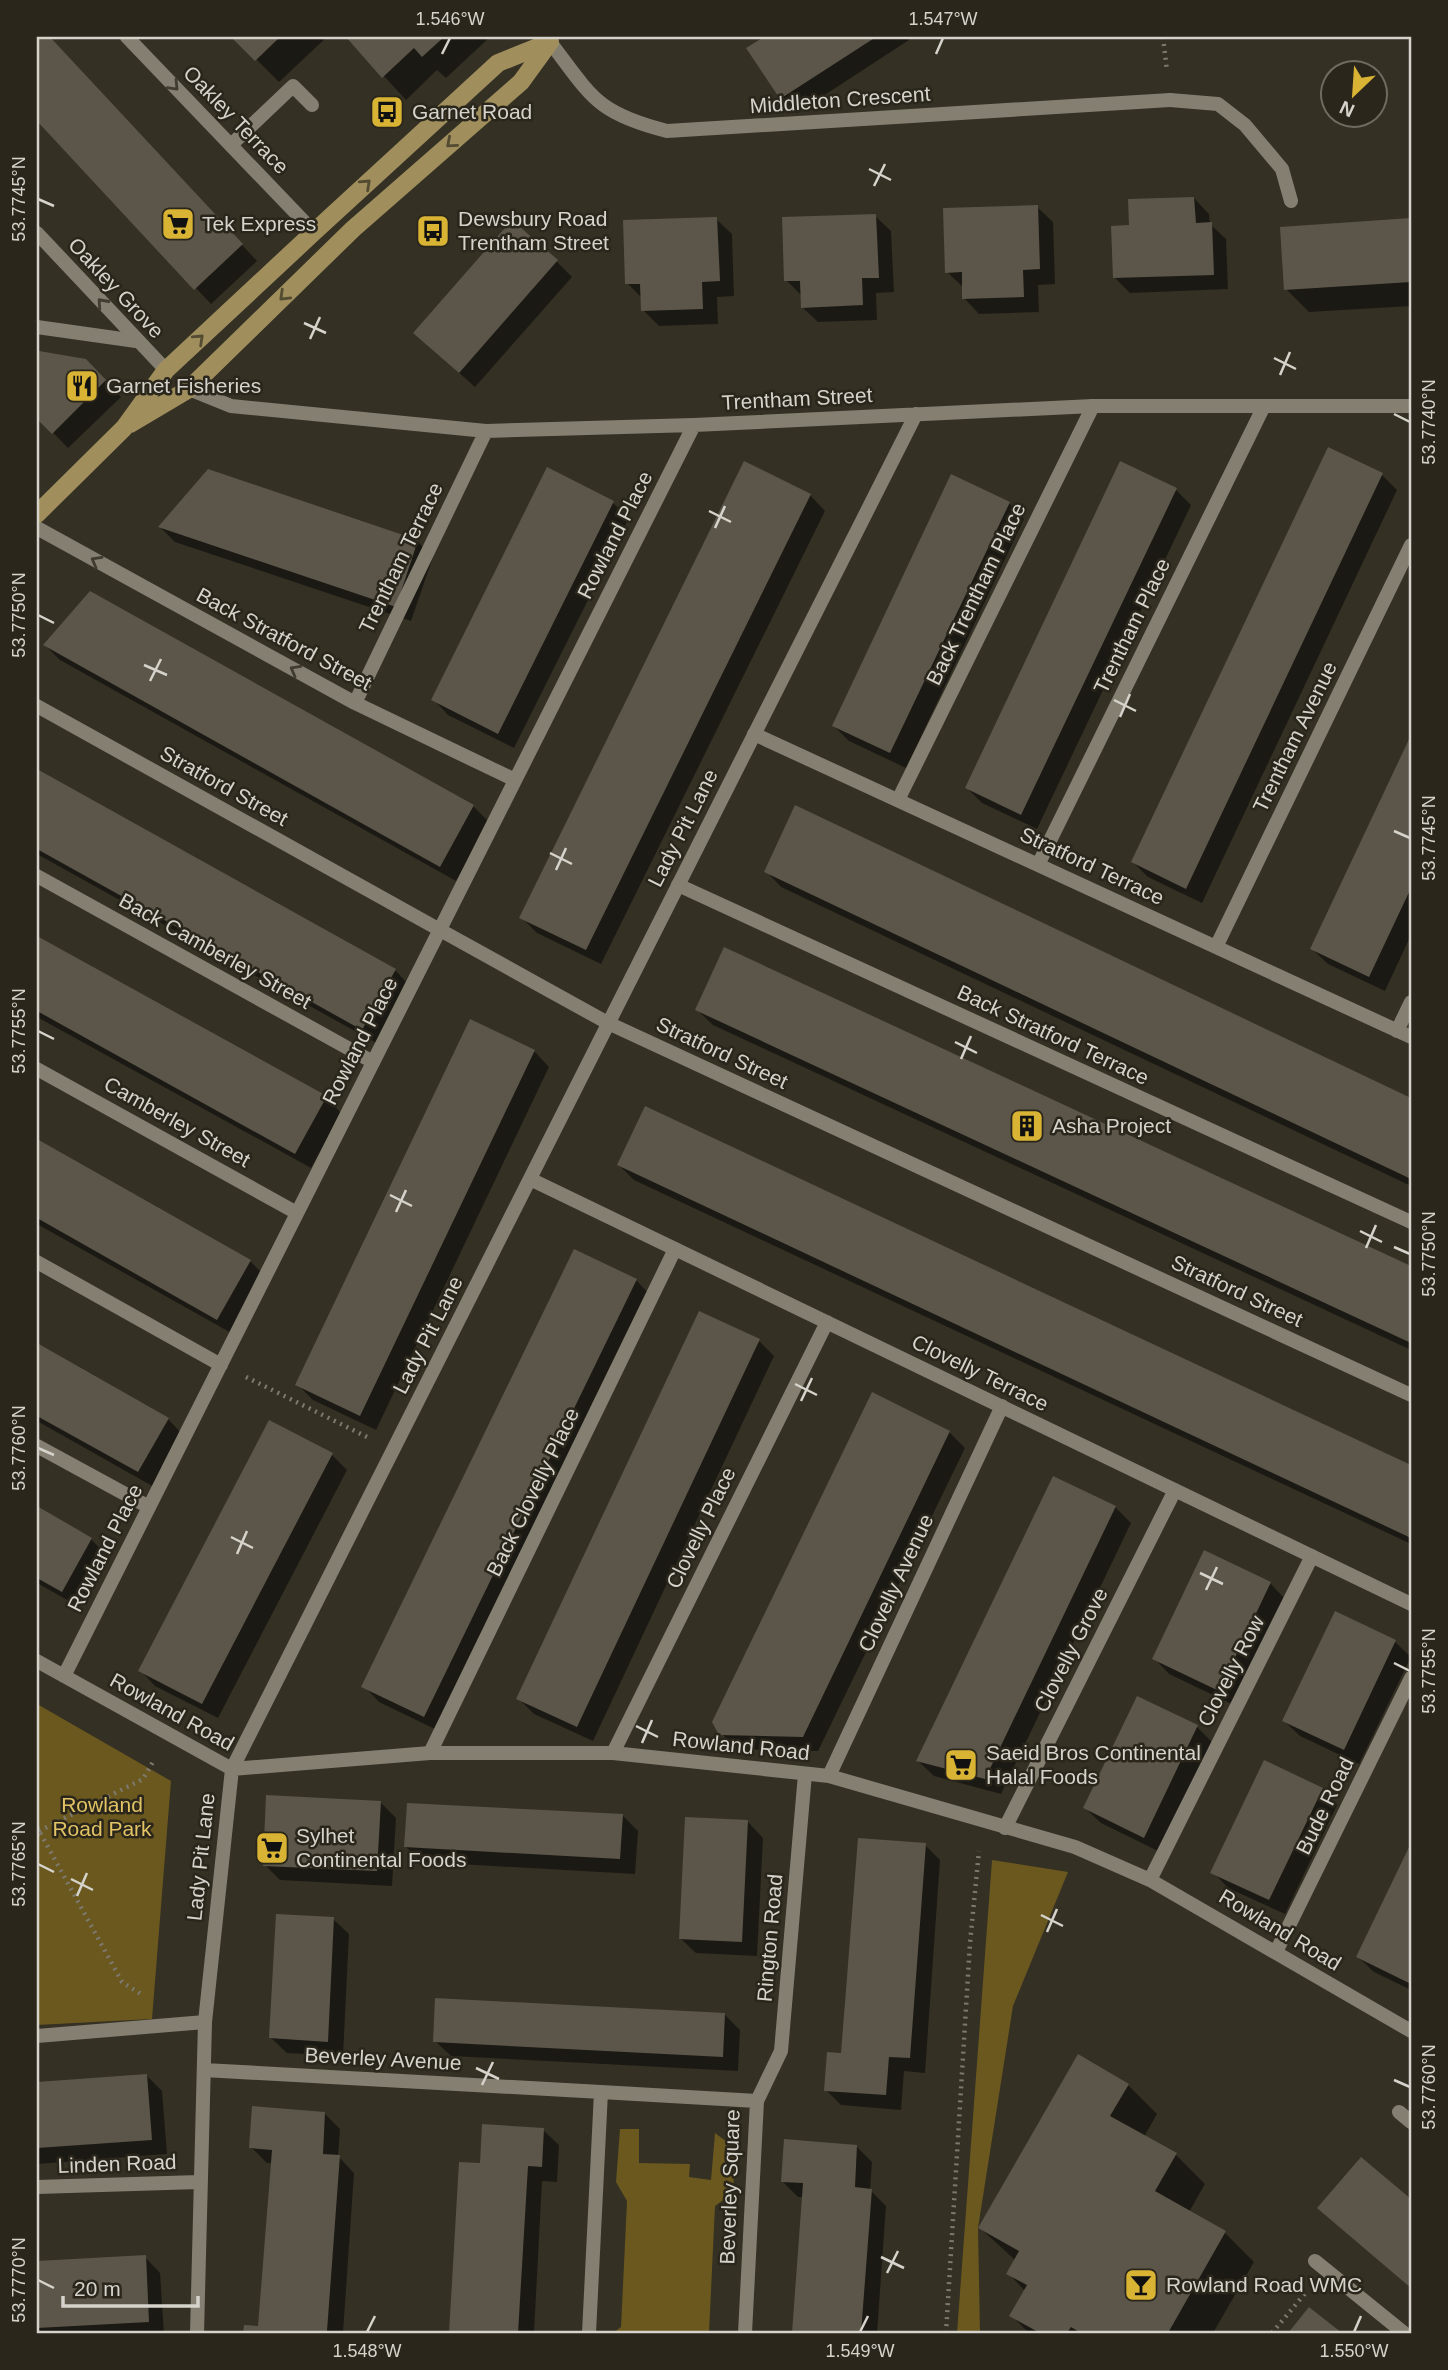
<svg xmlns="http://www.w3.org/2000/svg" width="1448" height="2370" font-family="Helvetica,sans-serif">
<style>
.green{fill:#6a581e}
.shadow{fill:#0007}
.building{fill:#5b5649}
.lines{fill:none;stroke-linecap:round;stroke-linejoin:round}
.path{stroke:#7d796f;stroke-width:4.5;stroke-dasharray:2 5;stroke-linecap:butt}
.service{stroke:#847f71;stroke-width:14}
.pedestrian{stroke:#847f71;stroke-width:14}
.minor{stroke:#847f71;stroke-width:14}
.primary{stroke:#a08f5d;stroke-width:18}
.oneway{stroke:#403c30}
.oneway2{stroke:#534b32}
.ticks{fill:none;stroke:#d5d3cb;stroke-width:2.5}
.labels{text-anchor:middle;stroke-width:5;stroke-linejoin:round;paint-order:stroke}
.street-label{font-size:21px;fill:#d5d3cb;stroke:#2a261b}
.poi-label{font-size:21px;fill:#d5d3cb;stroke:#2a261b;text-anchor:start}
.park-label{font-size:21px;fill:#e1c264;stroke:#2a261b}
.neatline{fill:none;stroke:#d5d3cb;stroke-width:2.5}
.ticks-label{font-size:18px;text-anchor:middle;fill:#d5d3cb}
</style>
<rect width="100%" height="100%" fill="#343024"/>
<path class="green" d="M37 1704 171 1781 152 2019 37 2025Z
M992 1860 1068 1872 1013 2006 978 2228 980 2333H957Z
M620 2129H639V2163L690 2164 689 2177 711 2180 715 2133 735 2148 733 2193 715 2206 709 2333H613L621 2327 627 2201 616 2182Z"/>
<path class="shadow" d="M37 37H48L257 261 211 304 37 119Z
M234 37H327L279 82Z
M348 37H490L446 78 437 70 406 100Z
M767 37H907L909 40 797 113 781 98 749 49Z
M1194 198 1209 214 1210 224 1226 239 1228 289 1130 293 1115 278Z
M1037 207 1053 222 1055 284 1038 285 1039 312 979 314 964 298 963 287 947 272Z
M875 216 891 231 894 292 876 293 877 320 818 322 802 307V296L786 280Z
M716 219 732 234 734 296 717 297 718 324 659 326 643 310V299L627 283Z
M1411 220V306L1309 312 1286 289 1282 228Z
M556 261 572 277 475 387 431 348Z
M40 353 85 361 121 397 68 448 37 416V356Z
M548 470 613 503 629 518 514 748 448 715 433 699Z
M1382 475 1397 490 1202 903 1148 877 1133 862Z
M1176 490 1191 505 1037 829 982 803 967 788Z
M810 495 825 511 601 964 537 933 521 917Z
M1009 503 1024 519 906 768 849 741 834 726Z
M160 527 417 541 433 557 411 621 175 542Z
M45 645 473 806 489 822 456 881 60 660Z
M1411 740V935L1385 991 1328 964 1312 949Z
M37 771 395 970 410 986 378 1044 37 854Z
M796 807 1411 1100V1186L781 887 766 871Z
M37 938 326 1097 341 1113 311 1168 37 1017Z
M725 950 1411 1268V1350L713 1025 697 1010Z
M534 1051 549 1067 376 1430 313 1400 298 1385Z
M645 1108 1411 1467V1544L634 1180 619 1165Z
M37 1141 250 1261 265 1276 233 1334 37 1224Z
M636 1280 651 1296 439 1731 379 1702 364 1686Z
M759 1341 774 1356 593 1741 534 1714 518 1698Z
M37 1345 168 1419 183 1435 154 1487 37 1421Z
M949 1432 965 1448 818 1751 737 1749 721 1733Z
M332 1455 347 1470 218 1718 155 1686 140 1670Z
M1115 1507 1131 1523 1001 1794 934 1776 918 1761Z
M37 1508 91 1539 106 1555 78 1606 37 1583Z
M1270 1583 1285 1599 1234 1705 1169 1674 1154 1658Z
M1335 1613 1395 1642 1411 1657 1359 1764 1300 1736 1284 1721Z
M1197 1727 1212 1742 1160 1852 1101 1823 1085 1808Z
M1322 1789 1337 1805 1285 1914 1228 1888 1213 1872Z
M380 1802 396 1818 392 1886 280 1880 265 1865Z
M622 1815 638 1831 635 1874 422 1862 406 1847Z
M748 1822 763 1838 757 1956 696 1953 680 1938Z
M925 1845 940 1860 925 2073 904 2071 901 2110 841 2105 826 2090 843 2055Z
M1411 1847V1990L1374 1972 1358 1957Z
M333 1919 349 1934 343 2056 287 2053 271 2038Z
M725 2015 740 2030 738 2071 451 2056 435 2041Z
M147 2076 162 2091 167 2154 37 2164V2084Z
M1128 2085 1157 2114 1144 2137 1176 2155 1205 2184 1189 2212 1225 2233 1254 2262 1213 2333H1029L1011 2315 1025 2291 1008 2273 1015 2260 980 2228Z
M325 2114 340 2129 338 2156 354 2173 343 2333H245L246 2327H260L272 2163H267L251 2147Z
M543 2130 559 2145 557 2182 542 2181 534 2333H451L461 2164 482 2165Z
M857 2147 872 2162 870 2190 886 2206 877 2333H794L804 2197H798L782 2181Z
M145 2257 160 2273 164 2333H37V2263Z"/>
<path class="building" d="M37 37H50L243 244 194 290 37 121Z
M231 37H280L255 61Z
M346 37H444L422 57 414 48 382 78Z
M764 37H876L780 99 746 48Z
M1194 197 1196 223 1212 222 1214 275 1113 278 1111 226 1129 225 1128 199Z
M1038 205 1040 269 1023 270 1024 297 962 299V272L945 273 943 208Z
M876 214 879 278H862L863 305 801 308 800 281H784L782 217Z
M717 217 720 281 702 282 703 309 641 311 640 284H625L623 220Z
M1411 218V282L1284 290 1280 227Z
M512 220 558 260 459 373 413 333Z
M39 351 86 359 106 380 52 434 37 419V353Z
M1328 447 1383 473 1186 889 1131 862Z
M744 461 811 494 586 950 519 918Z
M1120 461 1177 488 1021 815 965 788Z
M547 467 614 501 498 734 431 700Z
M208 469 418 540 396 607 158 527Z
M951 474 1010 502 890 753 832 726Z
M90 591 474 805 440 867 43 645Z
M1411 735V888L1369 977 1310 949Z
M37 769 396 969 362 1030 37 849Z
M795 805 1411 1098V1179L764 872Z
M37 936 327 1096 295 1154 37 1011Z
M724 947 1411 1266V1343L695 1010Z
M470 1019 535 1050 360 1416 295 1385Z
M645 1106 1411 1465V1538L617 1165Z
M37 1139 251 1260 217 1320 37 1218Z
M574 1249 637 1279 424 1717 361 1687Z
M699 1311 760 1339 577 1727 516 1699Z
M37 1343 169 1418 138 1472 37 1416Z
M872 1392 950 1431 803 1737 719 1735 712 1722Z
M269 1420 333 1453 202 1704 138 1671Z
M1053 1476 1116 1506 985 1779 916 1761Z
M37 1506 92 1538 62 1592 37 1578Z
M1204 1550 1271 1582 1219 1691 1152 1659Z
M1335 1611 1396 1640 1344 1750 1282 1721Z
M1137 1696 1198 1725 1144 1838 1083 1808Z
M1264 1760 1323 1788 1269 1900 1210 1873Z
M266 1795 381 1801 377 1871 263 1866Z
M407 1803 623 1814 620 1859 404 1847Z
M685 1817 748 1820 742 1942 679 1939Z
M858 1838 926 1843 910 2058 889 2057 886 2095 824 2091 827 2052 841 2053Z
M1411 1843V1984L1356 1957Z
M276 1914 334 1917 328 2042 269 2038Z
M435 1998 725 2013 723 2057 433 2042Z
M1078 2054 1129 2084 1110 2116 1177 2153 1155 2191 1226 2231 1168 2333H1081L1071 2327 1067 2333H1040L1009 2316 1027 2285 1006 2274 1019 2251 978 2228Z
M147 2074 152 2140 37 2148V2082Z
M252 2106 325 2112 323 2154 340 2155 327 2331 243 2333 244 2325 258 2326 272 2150 249 2148Z
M482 2124 544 2128 542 2167 528 2166 518 2333H449L459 2162 480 2163Z
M784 2139 857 2145 855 2187 872 2189 861 2333H792L803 2183 781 2182Z
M1361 2157 1411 2199V2288L1317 2208Z
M146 2255 149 2322 37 2328V2261Z
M1309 2307 1342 2333H1288Z"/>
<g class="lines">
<path class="path" d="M1163 37 1167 71
M246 1377 367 1437
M37 1827 122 1982 144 1996
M39 1831 143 1779 154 1760
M946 2333 970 1943 979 1851
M1272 2333 1307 2291"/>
<path class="service" d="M1170 100 1218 104 1245 125 1282 169 1291 201
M231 145 293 86 312 105
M37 327 136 341
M898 800 1093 406
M37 876 373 1062
M678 885 1411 1222
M430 1753 675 1249
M37 2036 205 2022
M1399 2112 1411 2122"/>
<path class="pedestrian" d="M440 930 608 1023"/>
<path class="minor" d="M127 37 314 232
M550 42C592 97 596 113 667 131L1170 100
M37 233 166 370
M189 389 231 406 486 431 694 425 1093 406H1411
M37 528 355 703 515 780
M355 703 486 431
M37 706 440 930
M754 734 1411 1037
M1038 865 1264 406
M1216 947 1411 545
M608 1023 1411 1395
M1397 1031 1411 1002
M37 1069 297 1213
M530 1179 1411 1604
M37 1262 221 1365
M37 1446 149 1507
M37 1661 232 1769 430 1753H613L829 1776 1075 1847 1150 1880 1411 2031
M64 1676 694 425
M613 1753 827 1322
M829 1776 1002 1406
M1005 1828 1175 1490
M1150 1880 1312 1556
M1276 1952 1411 1678
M204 2070 601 2092
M757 2101 781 2051 805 1774
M37 2187 199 2182
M1315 2261 1404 2333
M197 2333 205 2022 232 1769 916 414
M589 2333 601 2092 757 2101 745 2333"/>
<path class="primary" d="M130 424 189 389 353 229 521 82 550 42
M37 514 124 428 166 370 314 232 498 63 550 42"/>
</g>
<defs><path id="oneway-chevron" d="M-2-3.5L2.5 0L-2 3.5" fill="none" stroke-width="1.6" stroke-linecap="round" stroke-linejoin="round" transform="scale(1.75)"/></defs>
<g class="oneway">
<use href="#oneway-chevron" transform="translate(174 86) rotate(46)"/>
<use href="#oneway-chevron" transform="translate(102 303) rotate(-132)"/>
<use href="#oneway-chevron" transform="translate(96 561) rotate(-151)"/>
<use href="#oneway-chevron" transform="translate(295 670) rotate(-151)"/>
</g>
<g class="oneway2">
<use href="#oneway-chevron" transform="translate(451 143) rotate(139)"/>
<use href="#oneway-chevron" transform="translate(366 184) rotate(-43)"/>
<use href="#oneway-chevron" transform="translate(284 296) rotate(136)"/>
<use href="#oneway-chevron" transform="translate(199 339) rotate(-43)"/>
</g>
<path class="ticks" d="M442 54 450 38M936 54 943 38M869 169 891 180M874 186 885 164M38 199 54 206M304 323 326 333M310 339 320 317M1274 358 1296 369M1280 375 1290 352M1394 414 1410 422M709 511 731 522M715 528 725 506M38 615 54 623M144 665 167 675M150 681 161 659M1114 700 1136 711M1120 717 1130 694M1394 831 1410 838M550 853 572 864M556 870 566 848M38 1031 54 1039M955 1042 977 1053M961 1059 971 1036M390 1195 412 1206M396 1212 406 1190M1360 1231 1382 1242M1394 1247 1410 1254M1366 1248 1376 1225M795 1384 817 1395M801 1401 812 1378M38 1448 54 1455M231 1537 253 1548M237 1554 247 1531M1200 1573 1223 1584M1206 1590 1217 1567M1394 1663 1410 1671M636 1726 658 1737M642 1743 652 1720M38 1864 54 1872M71 1879 93 1890M77 1896 87 1873M1041 1915 1063 1926M1047 1932 1057 1909M476 2068 499 2079M1394 2080 1410 2087M482 2085 493 2062M881 2257 904 2268M887 2273 898 2251M38 2280 54 2288M367 2332 375 2316M860 2332 868 2316M1354 2332 1361 2316"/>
<defs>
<symbol id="bus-square" viewBox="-11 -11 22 22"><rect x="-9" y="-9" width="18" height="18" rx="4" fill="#d9b334" stroke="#2a261b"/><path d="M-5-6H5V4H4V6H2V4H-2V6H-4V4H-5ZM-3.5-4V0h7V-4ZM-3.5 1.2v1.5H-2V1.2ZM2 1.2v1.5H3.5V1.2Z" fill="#111"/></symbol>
<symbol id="supermarket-square" viewBox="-11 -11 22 22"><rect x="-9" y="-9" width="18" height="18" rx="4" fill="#d9b334" stroke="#2a261b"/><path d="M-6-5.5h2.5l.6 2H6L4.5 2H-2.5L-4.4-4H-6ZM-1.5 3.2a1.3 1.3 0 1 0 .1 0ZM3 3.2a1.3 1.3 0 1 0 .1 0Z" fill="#111"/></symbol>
<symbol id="restaurant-square" viewBox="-11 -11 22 22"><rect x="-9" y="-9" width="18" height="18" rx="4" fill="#d9b334" stroke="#2a261b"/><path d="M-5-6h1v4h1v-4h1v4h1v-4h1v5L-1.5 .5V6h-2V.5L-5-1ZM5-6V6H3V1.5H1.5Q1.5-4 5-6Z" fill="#111"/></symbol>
<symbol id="building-square" viewBox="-11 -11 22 22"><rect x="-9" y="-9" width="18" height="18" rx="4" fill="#d9b334" stroke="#2a261b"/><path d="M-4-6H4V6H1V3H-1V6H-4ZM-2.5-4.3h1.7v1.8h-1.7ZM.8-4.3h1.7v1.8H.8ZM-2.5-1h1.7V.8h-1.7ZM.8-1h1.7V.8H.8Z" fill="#111"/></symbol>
<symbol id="bar-square" viewBox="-11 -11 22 22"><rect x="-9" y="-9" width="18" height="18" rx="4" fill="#d9b334" stroke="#2a261b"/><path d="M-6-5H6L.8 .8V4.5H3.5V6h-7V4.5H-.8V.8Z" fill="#111"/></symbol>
</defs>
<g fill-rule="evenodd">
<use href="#bus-square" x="368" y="93" width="38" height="38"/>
<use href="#supermarket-square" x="159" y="205" width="38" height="38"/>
<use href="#bus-square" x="414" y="212" width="38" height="38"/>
<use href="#restaurant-square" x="63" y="367" width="38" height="38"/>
<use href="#building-square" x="1008" y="1107" width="38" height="38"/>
<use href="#supermarket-square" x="942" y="1746" width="38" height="38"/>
<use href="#supermarket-square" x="253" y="1829" width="38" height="38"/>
<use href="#bar-square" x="1122" y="2266" width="38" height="38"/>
</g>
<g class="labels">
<g class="street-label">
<text transform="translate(840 100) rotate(-4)" y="7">Middleton Crescent</text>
<text transform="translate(236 120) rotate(46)" y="7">Oakley Terrace</text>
<text transform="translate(116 288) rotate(47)" y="7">Oakley Grove</text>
<text transform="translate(797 399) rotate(-3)" y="7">Trentham Street</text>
<text transform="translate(615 535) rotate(-63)" y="7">Rowland Place</text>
<text transform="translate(401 558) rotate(-64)" y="7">Trentham Terrace</text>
<text transform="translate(976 594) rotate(-64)" y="7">Back Trentham Place</text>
<text transform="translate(1132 626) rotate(-64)" y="7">Trentham Place</text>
<text transform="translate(284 639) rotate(28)" y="7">Back Stratford Street</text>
<text transform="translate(1295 737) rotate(-64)" y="7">Trentham Avenue</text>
<text transform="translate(224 786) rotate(29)" y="7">Stratford Street</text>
<text transform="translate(683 828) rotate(-63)" y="7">Lady Pit Lane</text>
<text transform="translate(1092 866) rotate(25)" y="7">Stratford Terrace</text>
<text transform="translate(215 951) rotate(29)" y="7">Back Camberley Street</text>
<text transform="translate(1053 1035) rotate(25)" y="7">Back Stratford Terrace</text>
<text transform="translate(360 1041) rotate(-63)" y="7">Rowland Place</text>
<text transform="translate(722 1053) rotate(25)" y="7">Stratford Street</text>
<text transform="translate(177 1122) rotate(29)" y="7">Camberley Street</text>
<text transform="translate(1237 1291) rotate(25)" y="7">Stratford Street</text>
<text transform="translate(428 1335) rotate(-63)" y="7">Lady Pit Lane</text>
<text transform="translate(980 1373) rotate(26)" y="7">Clovelly Terrace</text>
<text transform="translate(533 1492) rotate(-64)" y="7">Back Clovelly Place</text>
<text transform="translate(701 1528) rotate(-64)" y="7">Clovelly Place</text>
<text transform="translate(105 1548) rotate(-63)" y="7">Rowland Place</text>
<text transform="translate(896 1583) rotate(-65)" y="7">Clovelly Avenue</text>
<text transform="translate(1071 1650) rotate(-63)" y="7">Clovelly Grove</text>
<text transform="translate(1231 1671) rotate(-63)" y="7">Clovelly Row</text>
<text transform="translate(172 1712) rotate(29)" y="7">Rowland Road</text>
<text transform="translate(741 1746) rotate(6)" y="7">Rowland Road</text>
<text transform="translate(1325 1806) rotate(-64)" y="7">Bude Road</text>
<text transform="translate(201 1857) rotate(-84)" y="7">Lady Pit Lane</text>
<text transform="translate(1280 1930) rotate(31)" y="7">Rowland Road</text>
<text transform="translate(770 1938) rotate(-85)" y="7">Rington Road</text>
<text transform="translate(383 2059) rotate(3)" y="7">Beverley Avenue</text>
<text transform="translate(117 2164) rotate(-2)" y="7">Linden Road</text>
<text transform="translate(730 2187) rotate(-88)" y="7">Beverley Square</text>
</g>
<g class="poi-label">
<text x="412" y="119">Garnet Road</text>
<text x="458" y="226">Dewsbury Road<tspan x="458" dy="24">Trentham Street</tspan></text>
<text x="202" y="231">Tek Express</text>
<text x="106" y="393">Garnet Fisheries</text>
<text x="1052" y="1133">Asha Project</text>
<text x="986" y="1760">Saeid Bros Continental<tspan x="986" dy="24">Halal Foods</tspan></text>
<text x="296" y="1843">Sylhet<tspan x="296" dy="24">Continental Foods</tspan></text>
<text x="1166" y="2292">Rowland Road WMC</text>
</g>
<g class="park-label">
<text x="102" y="1812">Rowland<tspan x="102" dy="24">Road Park</tspan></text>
</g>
</g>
<rect width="1448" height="2370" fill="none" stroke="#2a261b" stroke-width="77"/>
<g transform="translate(1354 94) rotate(205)"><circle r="33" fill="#2a261b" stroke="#6e6b61" stroke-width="2"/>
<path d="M0-5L12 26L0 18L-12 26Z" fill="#d9b334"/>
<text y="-10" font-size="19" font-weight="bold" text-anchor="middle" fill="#d5d3cb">N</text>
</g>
<path d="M63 2296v10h135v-10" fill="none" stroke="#d5d3cb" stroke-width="3.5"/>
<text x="74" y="2296" font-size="21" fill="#d5d3cb" stroke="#2a261b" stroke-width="5" paint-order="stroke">20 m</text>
<rect x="38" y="38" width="1372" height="2294" class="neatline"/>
<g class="ticks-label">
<text x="450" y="25">1.546°W</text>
<text x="943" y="25">1.547°W</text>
<text transform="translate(19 199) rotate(-90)" y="6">53.7745°N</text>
<text transform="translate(1429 422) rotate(-90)" y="6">53.7740°N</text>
<text transform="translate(19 615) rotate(-90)" y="6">53.7750°N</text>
<text transform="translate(1429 838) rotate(-90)" y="6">53.7745°N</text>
<text transform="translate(19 1031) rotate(-90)" y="6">53.7755°N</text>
<text transform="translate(1429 1254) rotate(-90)" y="6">53.7750°N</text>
<text transform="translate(19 1448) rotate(-90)" y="6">53.7760°N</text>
<text transform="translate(1429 1671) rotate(-90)" y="6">53.7755°N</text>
<text transform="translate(19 1864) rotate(-90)" y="6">53.7765°N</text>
<text transform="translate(1429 2087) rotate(-90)" y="6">53.7760°N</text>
<text transform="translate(19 2280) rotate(-90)" y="6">53.7770°N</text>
<text x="367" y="2357">1.548°W</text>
<text x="860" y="2357">1.549°W</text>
<text x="1354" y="2357">1.550°W</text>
</g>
</svg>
